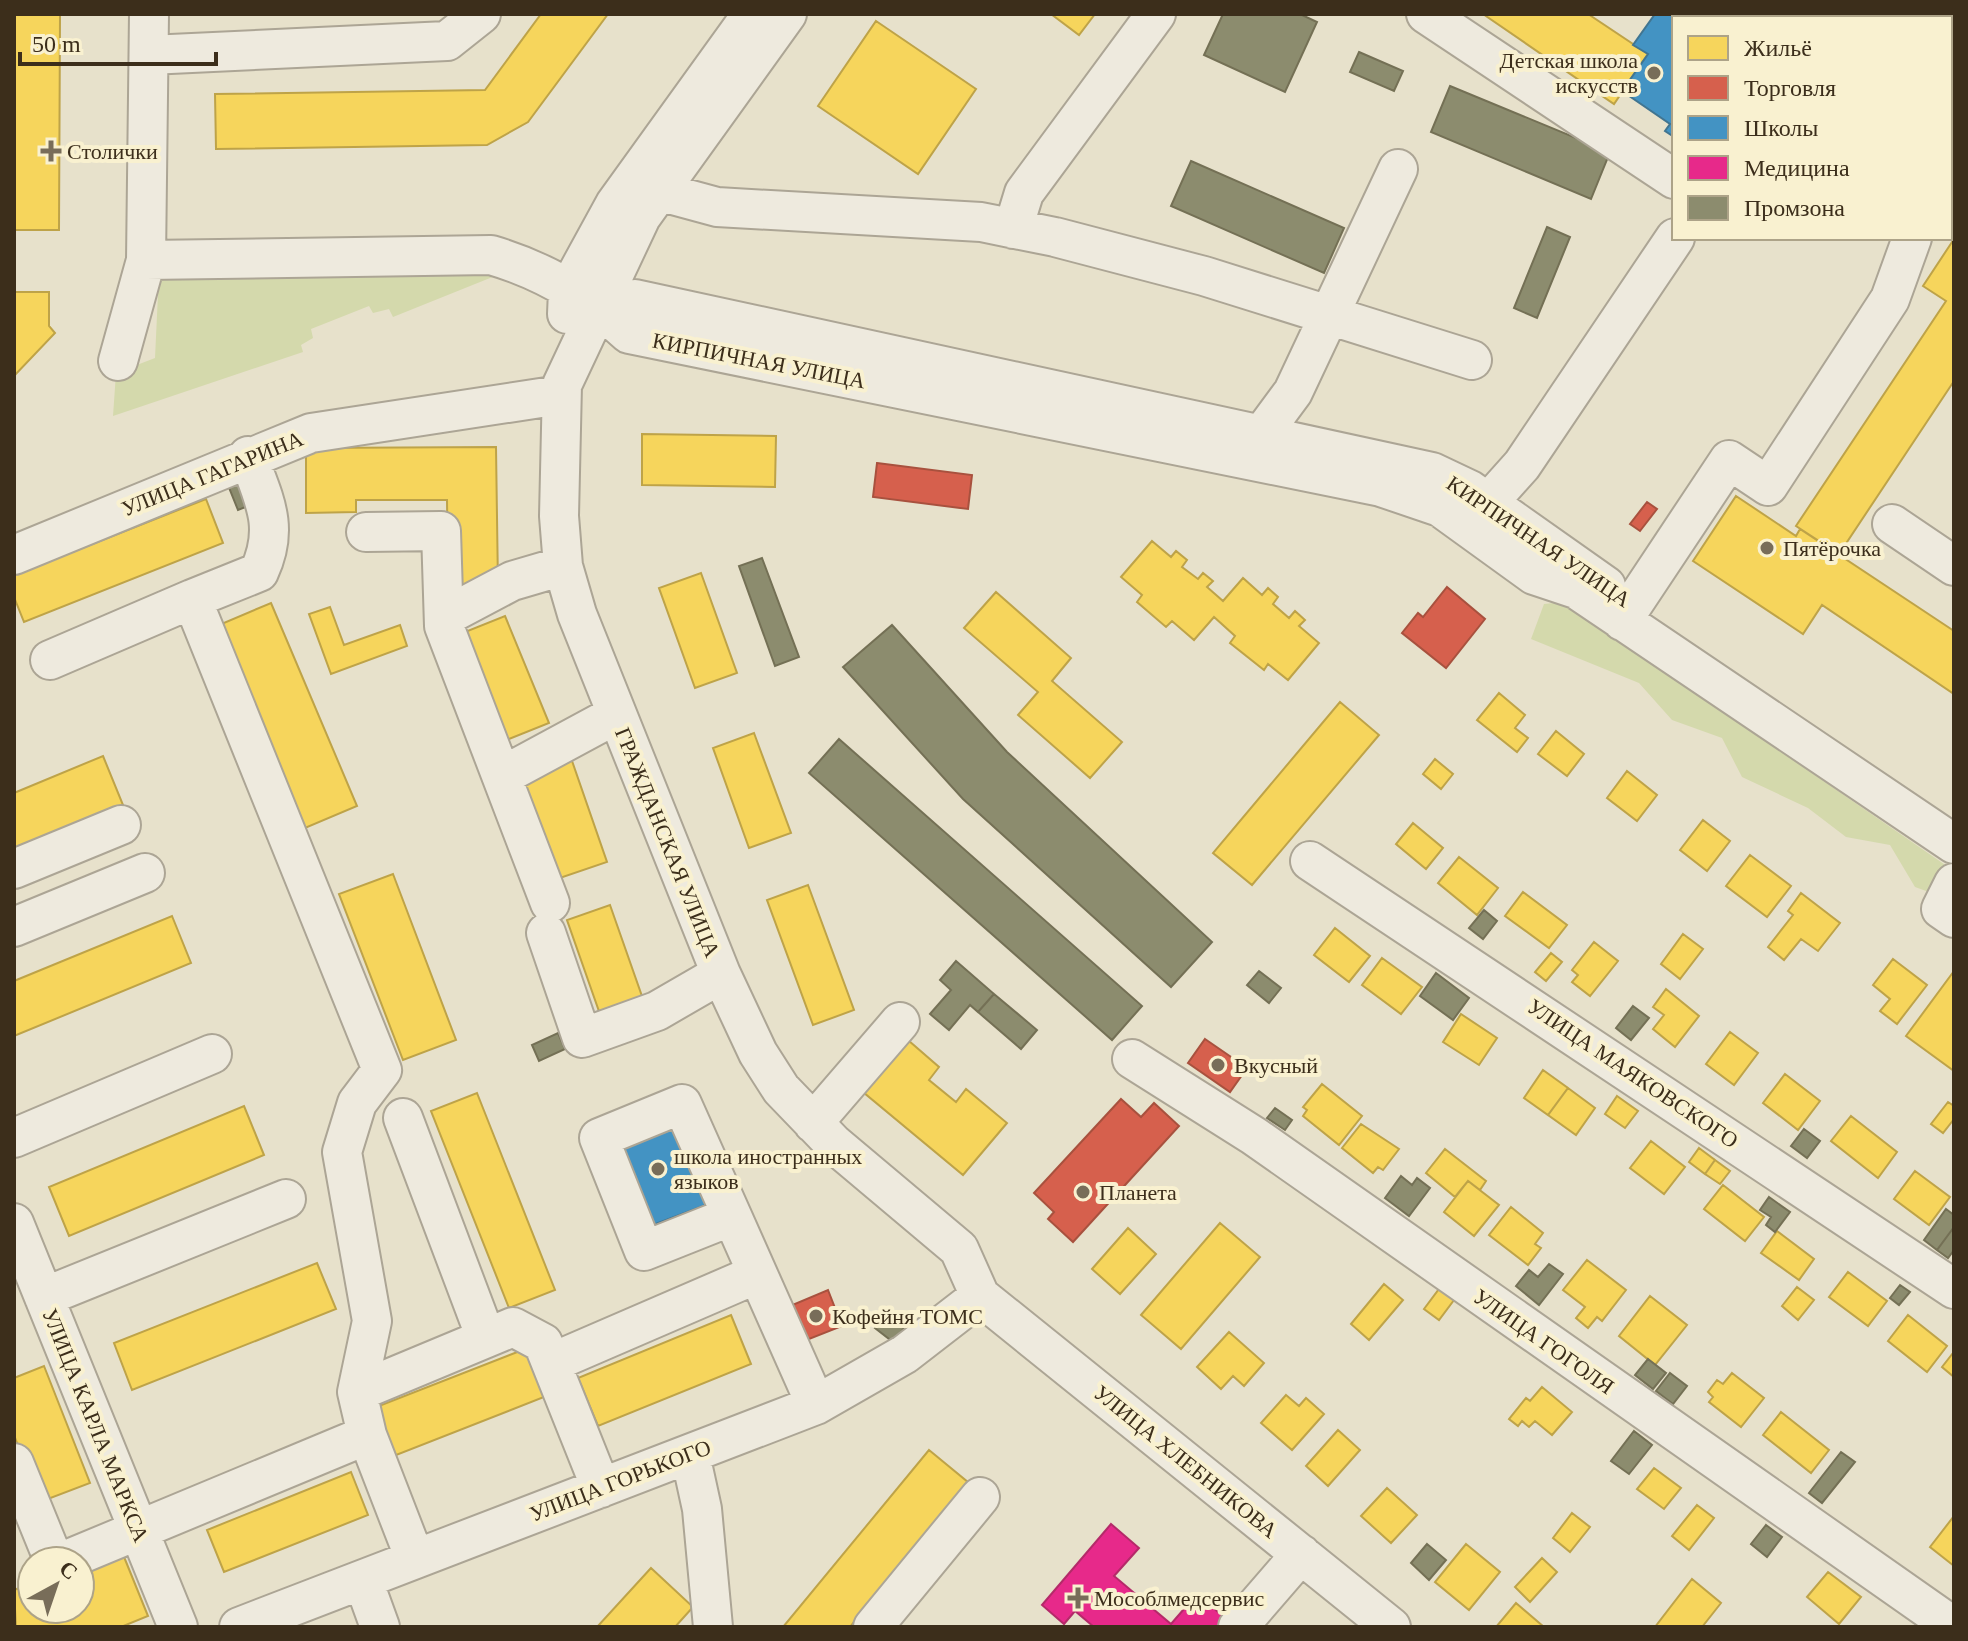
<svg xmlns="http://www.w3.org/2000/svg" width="1968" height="1641" font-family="'Times New Roman',serif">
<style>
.green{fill:#d4d9ac}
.homes{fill:#f6d55c;stroke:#bea348;stroke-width:2}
.shops{fill:#d6604d;stroke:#a8513e;stroke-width:2}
.schools{fill:#4393c3;stroke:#417591;stroke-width:2}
.health{fill:#e7298a;stroke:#b42a69;stroke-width:2}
.industry{fill:#8c8c6e;stroke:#747055;stroke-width:2}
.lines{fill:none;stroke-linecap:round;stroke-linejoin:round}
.minor-casing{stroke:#aca595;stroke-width:42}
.minor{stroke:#eeeade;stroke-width:38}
.poi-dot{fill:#786d59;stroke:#f9f1d0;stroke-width:3}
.labels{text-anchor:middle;stroke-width:8;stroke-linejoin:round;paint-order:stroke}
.poi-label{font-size:22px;fill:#3c2e1b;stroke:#f9f1d0;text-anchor:start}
.street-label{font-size:22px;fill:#3c2e1b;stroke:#f9f1d0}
</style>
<rect width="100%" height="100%" fill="#e7e1cb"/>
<path class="green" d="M468 265 500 274 393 317 389 309 373 313 369 306 311 329 313 338 301 345 303 352 113 416 116 373 155 358 159 273Z
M1564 602 1954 871V901L1915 887 1890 845 1846 837 1808 808 1742 777 1722 738 1672 720 1639 683 1531 639 1544 604Z"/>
<path class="homes" d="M14 14H60L59 230H14Z
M541 14H608L528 122 487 145 216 149 215 94 485 90Z
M1051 14H1095L1079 35Z
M1483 14H1588L1648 54 1614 104Z
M1685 14H1738L1735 18H1685Z
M876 21 976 89 918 174 818 106Z
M1954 239V381L1839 554 1796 526 1946 301 1923 286Z
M14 292H49V326L55 333 14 376Z
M642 434 776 436 775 487 642 485Z
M496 447 498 587H448L447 500H356V512L306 513V448Z
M1736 496 1796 536 1800 529 1954 631V694L1822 605 1803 634 1693 561Z
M206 499 223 543 24 622 14 597V575Z
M1152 541 1171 557 1176 551 1187 560 1182 567 1198 579 1203 573 1213 581 1207 587 1223 601 1243 578 1262 595 1268 588 1278 597 1273 604 1289 618 1295 611 1305 620 1299 626 1319 643 1288 680 1268 664 1264 670 1230 643 1235 636 1214 617 1194 640 1172 621 1166 627 1137 602 1142 595 1121 577Z
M701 573 737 673 695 688 659 588Z
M996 592 1071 658 1052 681 1122 742 1090 778 1018 715 1038 692 964 628Z
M271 603 357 806 305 828 219 625Z
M330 607 344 645 400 625 407 646 331 674 309 614Z
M505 616 549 723 499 743 455 636Z
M1499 693 1525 715 1515 728 1528 738 1517 752 1477 720Z
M1340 702 1379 735 1252 885 1213 853Z
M1556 731 1584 754 1567 776 1538 754Z
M754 733 791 833 749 848 713 748Z
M103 756 123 805 14 850V793Z
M571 758 607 862 554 880 518 776Z
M1435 759 1453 774 1441 789 1423 774Z
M1627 771 1657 795 1637 821 1607 798Z
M1703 820 1730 841 1707 871 1680 850Z
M1413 823 1443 848 1426 869 1396 844Z
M1750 855 1791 886 1767 917 1726 886Z
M1459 857 1498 888 1477 915 1438 883Z
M393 874 456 1040 403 1060 339 894Z
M808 885 854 1010 813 1025 767 900Z
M1523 892 1567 925 1549 948 1505 916Z
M1801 893 1840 923 1818 951 1801 939 1784 960 1768 947 1793 915 1788 911Z
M610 905 644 1002 601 1017 567 920Z
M172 916 191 963 14 1036V981Z
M1335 928 1370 956 1349 982 1314 955Z
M1683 934 1703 949 1680 979 1661 964Z
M1594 942 1618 961 1590 996 1572 982 1578 975 1572 970Z
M1551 953 1562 962 1546 981 1535 972Z
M1382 958 1422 987 1401 1014 1362 985Z
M1893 959 1927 985 1897 1024 1880 1011 1890 999 1873 985Z
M1954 971V1071L1906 1036Z
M1666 989 1699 1016 1675 1047 1653 1029 1664 1015 1653 1007Z
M1461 1014 1497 1038 1479 1065 1443 1042Z
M1730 1032 1758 1053 1734 1085 1706 1064Z
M901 1034 939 1067 929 1080 956 1102 966 1089 1007 1123 963 1175 857 1087Z
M1543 1070 1568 1088 1548 1115 1524 1098Z
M1785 1074 1820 1101 1798 1130 1763 1103Z
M1322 1084 1362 1116 1339 1145 1303 1116 1307 1110 1303 1107Z
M1568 1088 1595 1108 1576 1135 1548 1115Z
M477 1093 555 1290 509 1308 431 1111Z
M1617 1096 1638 1111 1625 1128 1605 1114Z
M1948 1102 1954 1106V1119L1943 1133 1931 1124Z
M244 1106 264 1155 69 1236 49 1187Z
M1851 1116 1897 1152 1878 1178 1831 1141Z
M1361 1124 1399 1149 1383 1170 1378 1167 1373 1173 1342 1148Z
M1651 1141 1685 1167 1664 1194 1630 1168Z
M1699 1148 1715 1160 1705 1174 1689 1162Z
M1445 1149 1486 1181 1480 1190 1468 1181 1455 1197 1426 1173Z
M1715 1160 1730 1171 1720 1184 1705 1174Z
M1915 1171 1950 1197 1929 1225 1894 1199Z
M1468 1181 1499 1205 1474 1236 1444 1212Z
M1723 1185 1764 1217 1745 1241 1704 1209Z
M1511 1207 1543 1233 1535 1244 1541 1248 1528 1265 1489 1235Z
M1220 1223 1260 1257 1181 1349 1141 1315Z
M1128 1228 1156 1254 1120 1294 1092 1269Z
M1777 1231 1814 1259 1799 1280 1761 1253Z
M1587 1260 1626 1290 1602 1321 1597 1317 1588 1328 1576 1318 1585 1307 1563 1290Z
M317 1263 336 1309 132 1390 114 1343Z
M1848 1272 1887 1301 1868 1326 1829 1297Z
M1384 1284 1403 1300 1369 1340 1351 1324Z
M1797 1287 1814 1300 1798 1320 1782 1306Z
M1439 1289 1454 1300 1439 1320 1424 1309Z
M1650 1296 1687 1325 1655 1365 1619 1336Z
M731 1315 751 1364 598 1426 578 1378Z
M1908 1315 1947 1346 1927 1372 1888 1341Z
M1229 1332 1264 1363 1244 1386 1233 1376 1221 1389 1197 1367Z
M525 1349 544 1397 386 1459 366 1411Z
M1953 1353 1954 1354V1377L1942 1367Z
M44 1366 90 1483 40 1502 14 1435V1378Z
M1732 1373 1764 1398 1741 1427 1709 1402 1713 1397 1708 1392 1717 1380 1723 1384Z
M1542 1387 1572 1412 1552 1435 1535 1421 1529 1427 1522 1421 1518 1426 1509 1419 1526 1398 1530 1401Z
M1286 1395 1299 1406 1306 1398 1324 1414 1292 1450 1261 1423Z
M1781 1412 1829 1450 1811 1473 1763 1435Z
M1338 1430 1360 1450 1328 1486 1306 1466Z
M929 1450 969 1483 850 1627H783Z
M1654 1468 1681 1488 1664 1509 1637 1489Z
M351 1472 368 1515 224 1572 207 1530Z
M1387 1488 1417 1515 1391 1543 1361 1516Z
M1697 1505 1714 1518 1689 1550 1672 1536Z
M1572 1513 1590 1527 1570 1552 1553 1538Z
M1954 1516V1566L1930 1547Z
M1466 1544 1500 1572 1469 1610 1435 1582Z
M120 1547 148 1616 121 1627H16L14 1590 32 1583V1609H80V1574Z
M1542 1558 1557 1572 1530 1602 1515 1587Z
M651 1568 693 1607 675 1627H597Z
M1828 1572 1861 1597 1839 1624 1807 1597Z
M1692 1579 1721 1603 1702 1627H1655Z
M1516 1603 1544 1627H1496Z"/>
<path class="shops" d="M877 463 972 475 968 509 873 497Z
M1647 502 1657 509 1640 531 1630 524Z
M1447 587 1485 619 1446 668 1402 633 1418 613 1423 617Z
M1205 1039 1247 1068 1230 1092 1188 1063Z
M1121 1099 1141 1117 1154 1103 1179 1126 1073 1242 1048 1219 1054 1212 1034 1193Z
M828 1290 842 1326 804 1341 790 1306Z"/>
<path class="schools" d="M1655 14H1679L1685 18H1674V137L1665 131 1670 124 1622 91 1648 54 1633 45Z
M671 1111 706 1205 645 1228 609 1134Z"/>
<path class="health" d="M1111 1524 1139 1548 1114 1576 1171 1624 1197 1594 1232 1624 1229 1627H1094L1075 1611 1064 1624 1042 1605Z"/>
<path class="industry" d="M1223 14H1300L1317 22 1285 92 1204 55Z
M1359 52 1403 71 1394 91 1350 72Z
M1450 86 1610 152 1591 199 1431 132Z
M1191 161 1344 228 1324 273 1171 206Z
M1547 227 1570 237 1537 318 1514 308Z
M249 477 258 502 238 510 228 485Z
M762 558 799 657 775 666 739 566Z
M892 625 1007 752 1212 942 1171 987 963 799 843 667Z
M839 739 1142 1006 1112 1040 809 773Z
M1484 910 1497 921 1483 939 1469 928Z
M956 961 994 994 978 1012 970 1005 949 1030 930 1014 951 990 940 980Z
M1259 971 1281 988 1269 1003 1247 985Z
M1436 973 1469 998 1453 1020 1420 996Z
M994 994 1037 1030 1021 1049 978 1012Z
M1633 1006 1649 1018 1631 1040 1616 1028Z
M558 1033 565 1049 539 1061 532 1045Z
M1275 1108 1292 1120 1285 1130 1267 1118Z
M1804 1129 1820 1141 1807 1158 1791 1146Z
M1401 1176 1412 1185 1417 1178 1430 1188 1409 1216 1385 1198Z
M1769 1197 1790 1212 1775 1232 1766 1225 1771 1217 1760 1210Z
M1946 1209 1954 1215V1227L1937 1250 1924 1240Z
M1954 1227V1250L1948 1258 1937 1250Z
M1549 1264 1563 1274 1539 1305 1516 1286 1529 1270 1538 1277Z
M1900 1285 1910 1292 1899 1305 1890 1298Z
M890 1309 908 1323 893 1342 875 1328Z
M1648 1359 1666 1373 1653 1389 1635 1375Z
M1670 1373 1687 1386 1673 1404 1656 1391Z
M1634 1431 1652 1445 1629 1474 1611 1461Z
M1841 1452 1855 1462 1822 1503 1809 1493Z
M1766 1525 1782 1537 1767 1557 1751 1544Z
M1427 1544 1446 1560 1429 1580 1411 1563Z"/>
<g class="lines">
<defs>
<path id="minor" d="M787 14 641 217 562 385 559 516 563 566 577 614 721 974 758 1053 781 1089 833 1143 959 1249 980 1296 1391 1627
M1426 14 1674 179
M1825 18 1826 14
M149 55 447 41 481 14
M1950 180 1954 174
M658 191 717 207 981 222 1055 237 1204 276 1472 360
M1013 229 1024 193 1156 14
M146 260 491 255C542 270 590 298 629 334L1381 487 1440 507 1534 575 1576 589 1954 844
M600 307 635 299 1432 472 1470 490 1606 586
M567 314 568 290 615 204 752 14
M118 361 146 260 149 14
M1262 434 1293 392 1398 169
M248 456C264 500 280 527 259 572L192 599 382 1070 357 1103 342 1152 372 1321 357 1392
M1488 503 1522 465 1675 238
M1892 524 1954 566
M366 532 441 531 444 626 550 903
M14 555 311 433 560 395
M444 617 512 581 563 566
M1622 621 1729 460 1768 486 1890 299 1912 238
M50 660 192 599
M502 776 617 714
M1310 861 1954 1289
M14 869 121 825
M1954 883 1941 909 1954 918
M14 927 145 873
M546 933 582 1038 657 1011 721 974
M1132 1059 1254 1136 1954 1627
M403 1118 486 1338
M813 1123 900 1022
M14 1138 212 1054
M732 1216 682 1104 599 1138 644 1251 732 1216 816 1405
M14 1223 178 1627
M44 1297 286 1199
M551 1363 757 1274
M367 1435 415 1559
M690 1454 702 1509 713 1627
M14 1463 54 1561
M64 1561 367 1435 357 1392 513 1327 543 1343 601 1488
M363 1580 380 1627
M239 1627 816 1405 905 1354 980 1296
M873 1627 980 1497
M1238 1627 1301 1554"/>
</defs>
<use href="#minor" class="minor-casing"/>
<use href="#minor" class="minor"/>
</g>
<g class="poi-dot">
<circle cx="1654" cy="73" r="8"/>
<path d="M47 139h8v8h8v8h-8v8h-8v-8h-8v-8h8z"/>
<circle cx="1767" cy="548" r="8"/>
<circle cx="1218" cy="1065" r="8"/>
<circle cx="658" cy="1169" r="8"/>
<circle cx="1083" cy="1192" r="8"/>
<circle cx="816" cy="1316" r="8"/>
<path d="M1074 1586h8v8h8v8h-8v8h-8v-8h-8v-8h8z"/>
</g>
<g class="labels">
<g class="poi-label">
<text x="1638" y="68" text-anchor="end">Детская школа<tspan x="1638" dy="25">искусств</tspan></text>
<text x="67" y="159">Столички</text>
<text x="1783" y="556">Пятёрочка</text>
<text x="1234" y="1073">Вкусный</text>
<text x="674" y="1164">школа иностранных<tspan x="674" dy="25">языков</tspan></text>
<text x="1099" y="1200">Планета</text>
<text x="832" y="1324">Кофейня ТОМС</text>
<text x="1094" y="1606">Мособлмедсервис</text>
</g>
<g class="street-label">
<text transform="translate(759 360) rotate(11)" y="8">КИРПИЧНАЯ УЛИЦА</text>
<text transform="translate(212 473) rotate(-22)" y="8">УЛИЦА ГАГАРИНА</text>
<text transform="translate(1539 541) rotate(34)" y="8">КИРПИЧНАЯ УЛИЦА</text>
<text transform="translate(668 842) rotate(68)" y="8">ГРАЖДАНСКАЯ УЛИЦА</text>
<text transform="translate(1633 1073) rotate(34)" y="8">УЛИЦА МАЯКОВСКОГО</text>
<text transform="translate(1544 1341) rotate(35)" y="8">УЛИЦА ГОГОЛЯ</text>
<text transform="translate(96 1425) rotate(68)" y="8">УЛИЦА КАРЛА МАРКСА</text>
<text transform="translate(1186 1461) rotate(39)" y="8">УЛИЦА ХЛЕБНИКОВА</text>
<text transform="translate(620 1480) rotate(-21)" y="8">УЛИЦА ГОРЬКОГО</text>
</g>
</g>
<rect width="1968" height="1641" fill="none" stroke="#3c2e1b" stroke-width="32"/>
<rect x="1672" y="16" width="280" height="224" fill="#f9f1d0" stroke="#ada388" stroke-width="2"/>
<rect x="1688" y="36" width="40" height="24" fill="#f6d55c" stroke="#ada388" stroke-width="2"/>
<text x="1744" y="56" font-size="24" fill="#3c2e1b">Жильё</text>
<rect x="1688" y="76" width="40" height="24" fill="#d6604d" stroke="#ada388" stroke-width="2"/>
<text x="1744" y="96" font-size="24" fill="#3c2e1b">Торговля</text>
<rect x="1688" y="116" width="40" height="24" fill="#4393c3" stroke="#ada388" stroke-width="2"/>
<text x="1744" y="136" font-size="24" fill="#3c2e1b">Школы</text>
<rect x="1688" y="156" width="40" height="24" fill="#e7298a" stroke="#ada388" stroke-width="2"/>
<text x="1744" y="176" font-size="24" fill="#3c2e1b">Медицина</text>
<rect x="1688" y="196" width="40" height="24" fill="#8c8c6e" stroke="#ada388" stroke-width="2"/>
<text x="1744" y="216" font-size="24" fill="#3c2e1b">Промзона</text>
<g transform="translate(56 1585) rotate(40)"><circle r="38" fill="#f9f1d0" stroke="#ada388" stroke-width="2"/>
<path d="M0-6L14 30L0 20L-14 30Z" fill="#786d59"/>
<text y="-12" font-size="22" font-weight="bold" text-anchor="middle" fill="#3c2e1b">С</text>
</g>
<path d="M20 52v12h196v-12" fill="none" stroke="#3c2e1b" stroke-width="4"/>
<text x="32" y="52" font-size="24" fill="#3c2e1b" stroke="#f9f1d0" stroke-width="6" paint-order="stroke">50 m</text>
</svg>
